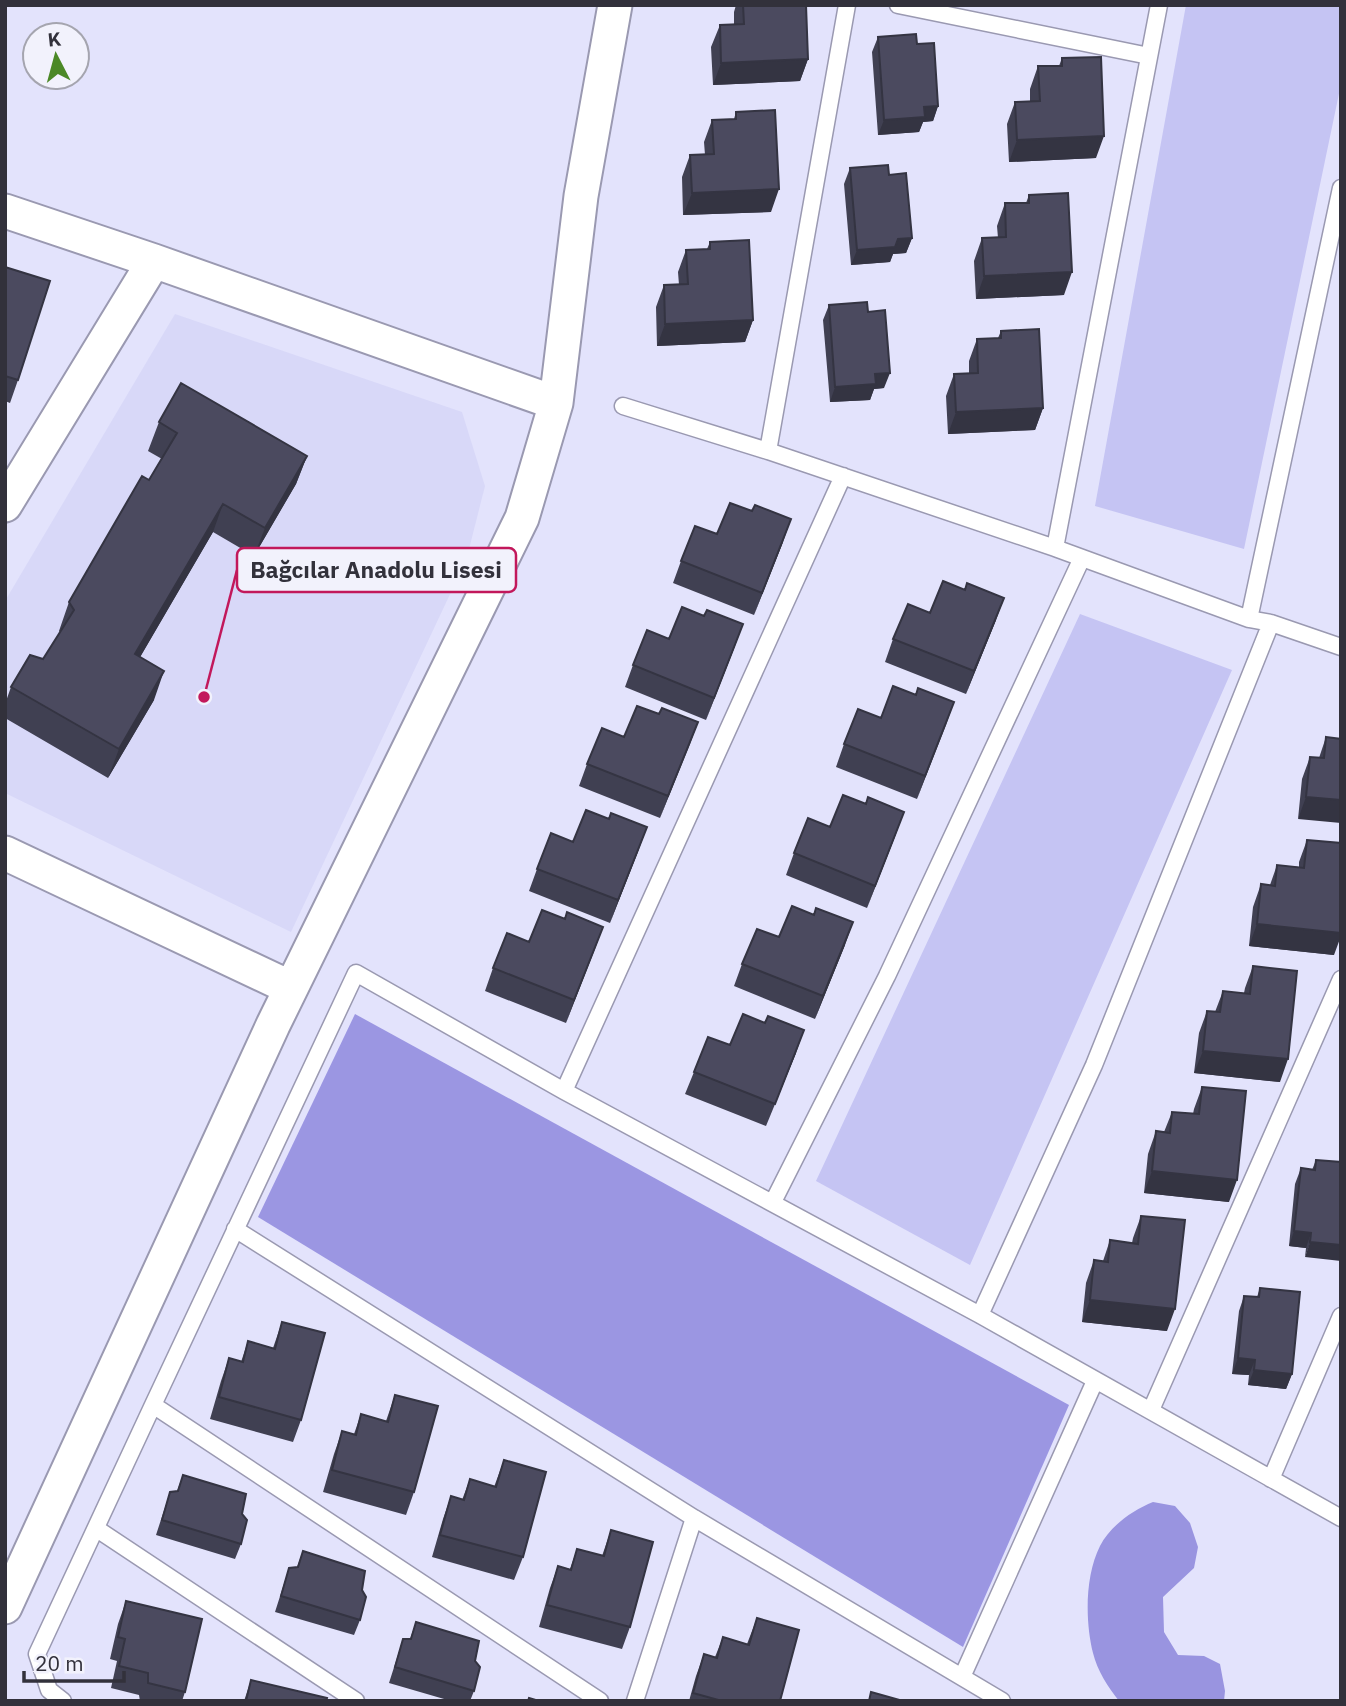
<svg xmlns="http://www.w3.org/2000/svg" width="1346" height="1706" font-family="'IBM Plex Sans',sans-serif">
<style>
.built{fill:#d8d8f8}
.green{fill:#c5c4f3}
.forest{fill:#9b96e2}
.water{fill:#9994e0}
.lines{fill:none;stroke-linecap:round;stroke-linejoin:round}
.service-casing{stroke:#9a99b1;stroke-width:19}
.minor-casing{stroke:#9a99b1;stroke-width:37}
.service{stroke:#fff;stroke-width:16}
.minor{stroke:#fff;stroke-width:33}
.wall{fill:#404052}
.shaded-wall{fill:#343442}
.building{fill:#4b4a5f;stroke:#343442;stroke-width:2}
.leader{fill:none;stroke:#c2185b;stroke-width:2.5}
.callout-dot{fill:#c2185b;stroke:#f2f2fc;stroke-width:2.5}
.callout{fill:#f2f2fc;stroke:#c2185b;stroke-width:2.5}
.callout-label{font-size:23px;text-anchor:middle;font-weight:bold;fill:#32313b}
</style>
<rect width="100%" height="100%" fill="#e3e3fc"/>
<path class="built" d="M175 314 462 412 485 486 468 553 452 590 291 932 5 793V601Z"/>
<path class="green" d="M1186 5H1341V84L1244 549 1095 506Z
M1080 614 1232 670 970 1265 816 1181Z"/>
<path class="forest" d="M355 1014 1069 1405 963 1647 258 1217Z"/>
<path class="water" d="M1153 1502 1175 1506 1190 1523 1198 1547 1194 1568 1163 1597 1164 1632 1178 1655 1204 1656 1220 1664 1225 1691 1224 1701H1119C1108 1687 1097 1670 1093 1653 1085 1621 1085 1576 1100 1546 1110 1526 1133 1510 1153 1502Z"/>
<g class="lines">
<defs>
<path id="service" d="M898 5 1149 56
M623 406 768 451 1055 548 1249 619 1271 623 1341 647
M768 451 847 5
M1055 548 1159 5
M1249 619 1341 188
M564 1091 843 476
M773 1202 887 976 1082 558
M235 1229 694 1518 1002 1701
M980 1315 1094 1065 1271 623
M153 1405 356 973 564 1091 980 1315 1341 1518
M1151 1410 1341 979
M1271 1479 1341 1316
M97 1529 356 1701
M962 1677 1095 1381
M63 1701 49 1690 37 1654 153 1405 600 1701
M635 1701 694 1518"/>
<path id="minor" d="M5 211 154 261 556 403
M5 505 154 261
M5 853 291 988
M5 1607 273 1025 522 518 556 403 581 196 615 5"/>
</defs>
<use href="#service" class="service-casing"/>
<use href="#minor" class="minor-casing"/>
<use href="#service" class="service"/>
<use href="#minor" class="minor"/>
</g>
<path class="wall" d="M736 5H806L808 59 800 81 713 85 711 47 720 25H734V12Z
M878 37 917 44 938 106 933 121 923 122 919 132 878 135 872 52Z
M1062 58 1096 158 1009 162 1007 124 1015 102 1030 101V89L1038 66H1059Z
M736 112 771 212 683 215 682 177 690 155H705L704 142 712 120 734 119Z
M850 168 889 175 912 238 906 253 893 254 890 262 851 265 844 184Z
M1029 195 1064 295 976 299 974 261 982 238H998L997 226 1005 203H1026Z
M710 242 753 320 745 342 657 346 656 307 664 285H679L678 272 686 250 707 249Z
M5 267 18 380 10 403 5 401Z
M829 305 868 312 884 388 874 389 870 400 830 402 823 320Z
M1001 331 1043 408 1035 430 948 434 946 396 954 374 969 373V361L977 339 998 338Z
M159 422 307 456 296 484 254 556 213 532 140 657 154 700 108 778 5 718V704L11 687 43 659 60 632 59 631 69 602 149 480 162 459 148 451Z
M717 534 783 542 754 615 673 583 681 561Z
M930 613 996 620 966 694 885 662 893 639Z
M669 639 735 646 706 720 625 687 633 665Z
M916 695 954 702 917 799 836 767 844 744 881 718Z
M659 714 698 722 660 818 579 786 587 764 624 737Z
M1326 737 1341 739 1298 819 1302 779 1310 757 1319 758Z
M830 827 896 834 867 908 786 875 794 853Z
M1307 840 1334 955 1249 946 1253 907 1261 884 1270 885 1277 865 1299 867V862Z
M573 842 639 849 610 923 529 891 537 869Z
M565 919 603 927 566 1023 485 991 493 968 529 942Z
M779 937 845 945 815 1019 734 986 742 964Z
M1253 966 1280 1082 1194 1073 1199 1033 1207 1011 1215 1012 1223 991 1244 993 1245 988Z
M796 1053 766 1126 685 1094 694 1072Z
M1202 1087 1229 1202 1144 1193 1148 1154 1156 1131 1164 1132 1172 1112 1193 1114 1194 1109Z
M1316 1160 1341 1162 1305 1257 1306 1248 1289 1246 1295 1184 1301 1168 1312 1170Z
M1141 1216 1167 1331 1082 1322 1086 1283 1094 1260 1103 1261 1110 1240 1132 1243 1133 1238Z
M1260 1288 1292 1374 1286 1389 1248 1385 1249 1375 1232 1374 1239 1311 1244 1296 1257 1297Z
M282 1322 301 1420 293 1442 210 1419 221 1381 229 1358 241 1362 248 1341 273 1348Z
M395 1395 414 1492 406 1515 323 1492 334 1454 342 1431 354 1434 361 1414 386 1421Z
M504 1460 523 1557 514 1580 432 1557 443 1519 451 1496 462 1500 470 1479 494 1487Z
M183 1475 242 1514 241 1544 235 1559 156 1535 170 1492 177 1491Z
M611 1530 630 1627 622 1649 539 1627 550 1588 558 1566 570 1569 577 1549 602 1556Z
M303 1551 362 1590 360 1620 354 1635 275 1612 289 1568 297 1567Z
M126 1601 185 1692 182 1701H140L139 1695 111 1688 117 1661 110 1659 118 1624Z
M757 1618 780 1701H689L696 1676 704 1654 715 1657 723 1637 747 1644Z
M416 1622 475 1661 474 1691 470 1701H451L389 1683 403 1639H410Z
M251 1680 326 1701H244Z"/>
<path class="shaded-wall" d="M808 59 800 81 713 85 721 63Z
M938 106 933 121 923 122 919 132 878 135 884 120 924 107Z
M1104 136 1096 158 1009 162 1017 140Z
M779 189 771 212 683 215 692 193Z
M912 238 906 253 893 254 890 262 851 265 857 250 898 239Z
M1072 272 1064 295 976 299 984 276Z
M753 320 745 342 657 346 665 324Z
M890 373 884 388 874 389 870 400 830 402 835 387 875 374Z
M1043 408 1035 430 948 434 956 412Z
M307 456 296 484 254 556 265 528Z
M223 504 213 532 125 683 135 654Z
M791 519 783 542 754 615 762 593Z
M1004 598 996 620 966 694 974 671Z
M743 624 735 646 706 720 714 698Z
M164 671 154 700 108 778 119 749Z
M954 702 946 725 917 799 925 776Z
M698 722 690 744 660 818 668 796Z
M1306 797 1341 800V823L1298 819Z
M904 812 896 834 867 908 875 886Z
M647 827 639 849 610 923 618 900Z
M853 922 845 945 815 1019 823 996Z
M1257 924 1341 933V936L1334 955 1249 946Z
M603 927 595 949 566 1023 574 1000Z
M804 1030 796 1053 766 1126 775 1104Z
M1203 1051 1288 1059 1280 1082 1194 1073Z
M1152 1171 1237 1180 1229 1202 1144 1193Z
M1294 1231 1311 1233 1306 1248 1289 1246Z
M1310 1242 1341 1245V1261L1305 1257Z
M1090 1300 1175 1309 1167 1331 1082 1322Z
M1238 1358 1255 1360 1249 1375 1232 1374Z
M1254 1370 1292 1374 1286 1389 1248 1385Z"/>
<path class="building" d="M743 5H806L808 59 721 63 720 25 744 24Z
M916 34 917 44 934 43 938 106 924 107 925 117 884 120 878 37Z
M1101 57 1104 136 1017 140 1015 102 1040 101 1038 66H1062V58Z
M775 110 779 189 692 193 690 155 714 154 712 120 736 119V112Z
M888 165 889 175 906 173 912 238 898 239 895 247 857 250 850 168Z
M1068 193 1072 272 984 276 982 238 1006 237 1005 203H1029V195Z
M749 240 753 320 665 324 664 285 688 284 686 250 710 249V242Z
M5 267 50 281 18 380 5 376Z
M867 302 868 312 885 310 890 373 875 374 876 384 835 387 829 305Z
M1039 329 1043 408 956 412 954 374 978 373 977 339 1001 338V331Z
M181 383 307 456 265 528 223 504 135 654 164 671 119 749 11 687 30 655 43 659 74 610 69 602 142 476 149 480 177 433 159 422Z
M730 503 752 511 755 505 791 519 762 593 681 561 695 526 717 534Z
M943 581 965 590 967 583 1004 598 974 671 893 639 908 604 930 613Z
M682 607 704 616 707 610 743 624 714 698 633 665 647 630 669 639Z
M893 686 916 695 918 688 954 702 925 776 844 744 858 709 881 718Z
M637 706 659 714 662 708 698 722 668 796 587 764 602 728 624 737Z
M1326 737 1341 739V800L1306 797 1310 757 1324 758Z
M843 795 866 804 868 797 904 812 875 886 794 853 808 818 830 827Z
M586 810 609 819 611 813 647 827 618 900 537 869 551 833 573 842Z
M1307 840 1341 843V933L1257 924 1261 884 1275 886 1277 865 1304 868Z
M792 906 814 915 816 908 853 922 823 996 742 964 757 929 779 937Z
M542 910 565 919 567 912 603 927 574 1000 493 968 507 933 529 942Z
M1253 966 1297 971 1288 1059 1203 1051 1207 1011 1220 1012 1223 991 1250 994Z
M743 1014 765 1023 768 1016 804 1030 775 1104 694 1072 708 1037 730 1045Z
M1202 1087 1246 1091 1237 1180 1152 1171 1156 1131 1170 1133 1172 1112 1199 1114Z
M1316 1160 1341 1162V1245L1310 1242 1311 1233 1294 1231 1301 1168 1315 1170Z
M1141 1216 1185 1220 1175 1309 1090 1300 1094 1260 1108 1262 1110 1240 1138 1244Z
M1260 1288 1300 1292 1292 1374 1254 1370 1255 1360 1238 1358 1244 1296 1259 1297Z
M282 1322 325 1333 301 1420 219 1397 229 1358 243 1362 248 1341 275 1349Z
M395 1395 438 1406 414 1492 332 1470 342 1431 356 1435 361 1414 388 1422Z
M504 1460 546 1472 523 1557 440 1535 451 1496 464 1500 470 1479 496 1487Z
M183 1475 246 1494 242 1514 247 1520 241 1544 162 1520 170 1492 178 1491Z
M611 1530 653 1542 630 1627 547 1605 558 1566 571 1570 577 1549 604 1556Z
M303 1551 365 1571 362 1590 366 1597 360 1620 281 1596 289 1568 298 1567Z
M126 1601 202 1619 185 1692 148 1683V1673L119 1666 125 1639 118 1637Z
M757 1618 799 1630 780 1701H722L693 1693 704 1654 717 1658 723 1637 749 1645Z
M416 1622 479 1641 475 1661 480 1667 474 1691 395 1667 403 1639H411Z
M251 1680 327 1698 326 1701H246Z
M871 1692 903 1701H869Z
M529 1698 539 1701H528Z"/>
<path class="leader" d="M204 697L237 570"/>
<circle class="callout-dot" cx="204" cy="697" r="7"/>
<rect class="callout" x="237" y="548" width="279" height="44" rx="7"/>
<g class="callout-label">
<text x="376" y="578">Bağcılar Anadolu Lisesi</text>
</g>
<rect width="1346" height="1706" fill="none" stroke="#32313b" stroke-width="14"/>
<g transform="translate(56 56) rotate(354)"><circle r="33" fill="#f2f2fc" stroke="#a5a5af" stroke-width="2"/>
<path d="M0-5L12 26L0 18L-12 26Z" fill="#4b8826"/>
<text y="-10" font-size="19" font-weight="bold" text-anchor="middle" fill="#32313b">K</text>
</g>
<path d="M24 1671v10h100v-10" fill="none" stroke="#32313b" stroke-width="3.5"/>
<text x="35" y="1671" font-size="21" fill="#32313b" stroke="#f2f2fc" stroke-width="5" paint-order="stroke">20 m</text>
</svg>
